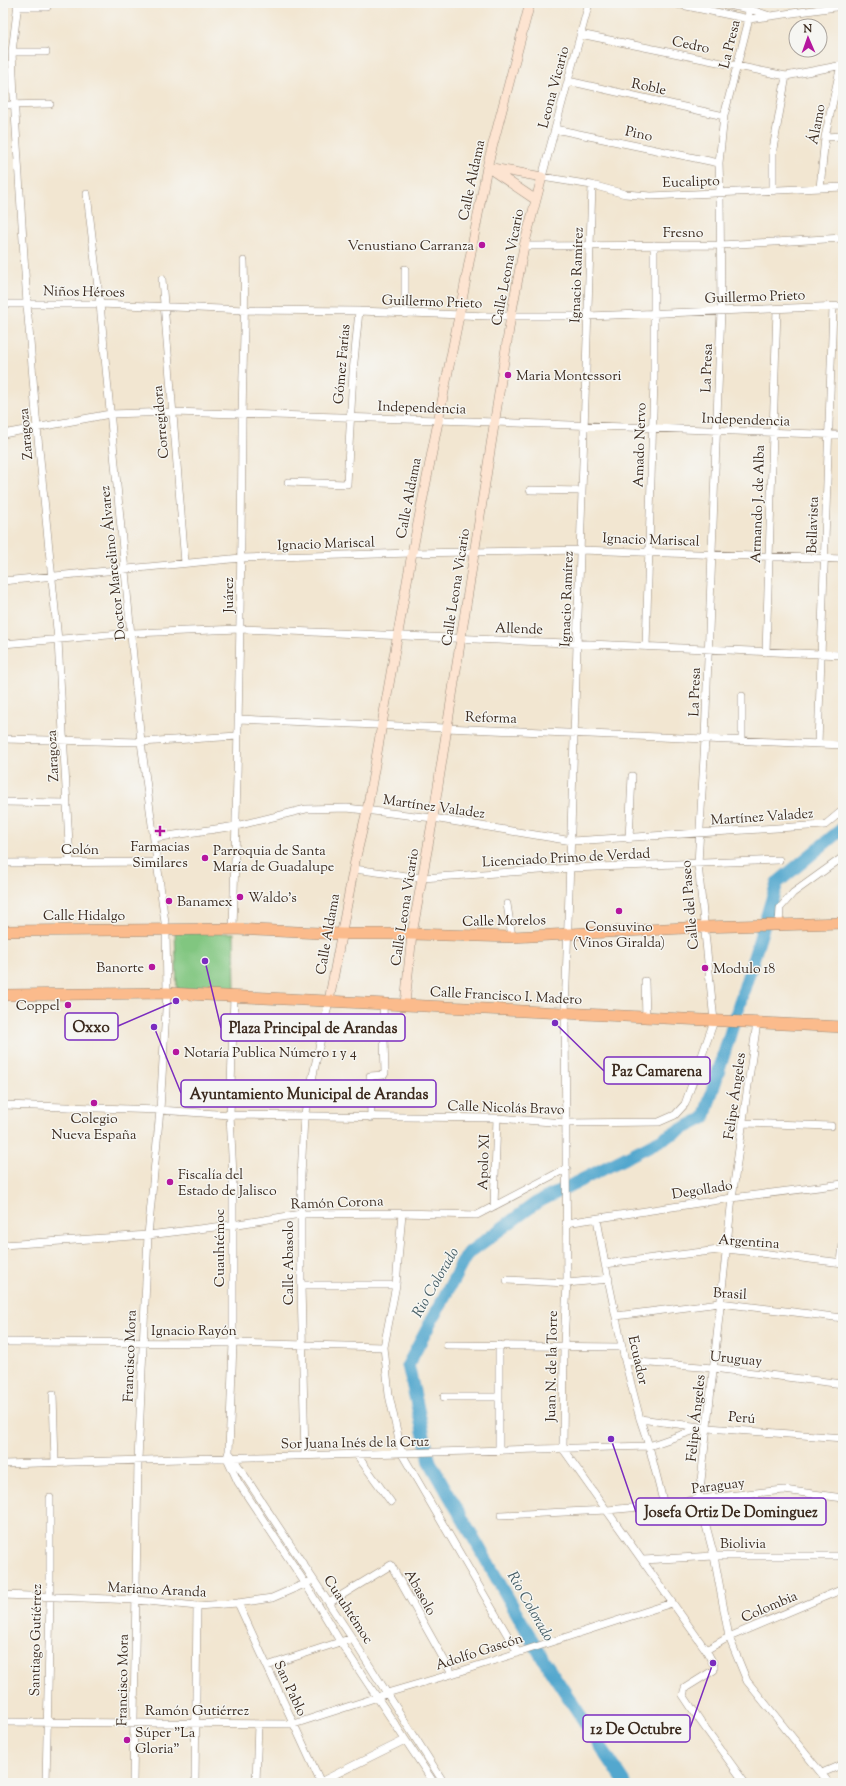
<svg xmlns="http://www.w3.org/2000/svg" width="846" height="1786" font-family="'Sorts Mill Goudy',serif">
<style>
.green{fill:#81c680;stroke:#5e784f}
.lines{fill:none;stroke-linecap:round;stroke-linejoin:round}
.river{stroke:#52a7ce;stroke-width:13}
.street-casing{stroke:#968878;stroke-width:8}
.secondary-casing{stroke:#968878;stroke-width:10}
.primary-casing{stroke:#968878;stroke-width:12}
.street{stroke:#fff;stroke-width:7}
.secondary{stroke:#fde4d1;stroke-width:9}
.primary{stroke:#fbbb8c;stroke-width:11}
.poi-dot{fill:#b5179e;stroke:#f6f6f2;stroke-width:1.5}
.labels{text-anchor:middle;stroke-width:3;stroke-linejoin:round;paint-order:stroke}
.street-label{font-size:14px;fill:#3b2a1e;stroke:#f6f6f2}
.poi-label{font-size:14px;fill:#3b2a1e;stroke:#f6f6f2;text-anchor:start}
.water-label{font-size:15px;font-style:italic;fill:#445c64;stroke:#f6f6f2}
.leader{fill:none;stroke:#7b2cbf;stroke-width:1.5}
.callout-dot{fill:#7b2cbf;stroke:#f6f6f2;stroke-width:1.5}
.callout{fill:#f6f6f2;stroke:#7b2cbf;stroke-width:1.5}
.callout-label{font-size:15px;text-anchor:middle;font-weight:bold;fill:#3b2a1e}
</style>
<rect width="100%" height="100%" fill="#f6f6f2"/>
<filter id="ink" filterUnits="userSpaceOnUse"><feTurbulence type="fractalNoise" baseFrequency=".025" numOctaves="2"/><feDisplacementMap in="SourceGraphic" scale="8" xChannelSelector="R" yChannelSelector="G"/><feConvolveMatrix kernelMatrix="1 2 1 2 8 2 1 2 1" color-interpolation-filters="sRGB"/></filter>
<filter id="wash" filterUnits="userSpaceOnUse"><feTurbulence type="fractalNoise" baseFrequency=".012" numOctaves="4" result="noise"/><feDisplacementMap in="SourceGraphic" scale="16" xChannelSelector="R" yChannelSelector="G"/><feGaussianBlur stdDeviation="0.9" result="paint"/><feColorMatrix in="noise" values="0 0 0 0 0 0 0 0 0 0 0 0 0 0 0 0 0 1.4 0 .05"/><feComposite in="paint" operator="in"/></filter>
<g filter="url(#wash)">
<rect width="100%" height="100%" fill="#f2e6d1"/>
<path class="green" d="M175 933H234L235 991 177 989Z"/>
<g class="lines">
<path class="river" d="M625 1783 543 1659 430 1462 408 1365 467 1254 536 1203 704 1118 777 883 843 828"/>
</g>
</g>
<g filter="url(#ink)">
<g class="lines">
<defs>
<path id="street" d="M18 3 12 52 14 97 27 304 37 428 58 640 70 862
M589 3 542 177 592 185 625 194 651 196 843 187
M672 3 749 19 843 6
M718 3 749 9 770 16
M17 7H47
M580 34 786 76 843 65
M12 52H46
M568 81 724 116
M3 105 50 104
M555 129 719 163
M825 137 843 136
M592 185 565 1014 567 1283 564 1345 563 1449 706 1650 714 1665V1670L685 1688 683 1695 701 1722 745 1783
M820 188 825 137 841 65
M773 191V149L786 76
M87 194 100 304 141 742 166 930 167 993 160 1110 148 1235 138 1460 133 1783
M524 246 720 245 843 238
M162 279 185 563
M3 304H100L246 310 359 311 488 316H588L843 306
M405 314V269
M3 434 110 414 173 412 438 420 843 435
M288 482 347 484 353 372 359 311
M530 490 582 491
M3 581 241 558 412 553 581 550 843 559
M3 644 132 633 241 629 843 655
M646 647 654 380V245
M766 652 777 309
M239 719 843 745
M3 739 141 742 238 736
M742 740V696
M818 744 833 307
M3 802 67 803
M154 838 236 826 306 809 347 808 433 818 572 841 825 825 843 810
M629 839 632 776
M3 863 157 862
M354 869 422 878 571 868 779 860
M507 904 512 937
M779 925 780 908 793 893 843 857
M233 929C238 762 241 596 242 429 242 373 246 317 244 261
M645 981 646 1018
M234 997 230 1115 233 1176V1343L229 1451 227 1458 238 1482 305 1583 341 1643 434 1783
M757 1022 732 1198 699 1499 714 1556 729 1637 747 1681 829 1783
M3 1105 160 1110 230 1115 497 1118 566 1123 659 1122 675 1115 685 1104 714 1021 698 864 705 739 721 310 720 193 719 163 724 116 749 19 748 3
M371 1118 370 1076 384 1075 385 1073 383 1003
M744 1123 831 1126
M494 1206 497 1118
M402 1213 396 1285 384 1347 389 1395 402 1454 518 1653
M597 1219 605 1264 625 1361 640 1419 649 1446 664 1505
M566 1223 732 1198 843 1184
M3 1245 148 1235 232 1225 301 1214 402 1213 477 1215 567 1168
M841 1263 843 1244
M605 1264 727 1249 843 1263
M507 1280 567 1283 609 1279
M301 1285H396
M616 1316 720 1303 843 1318
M3 1342 233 1343 384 1347
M447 1345 622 1347
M625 1361 713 1368 843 1384
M53 1394 55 1462
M444 1397H499
M640 1419 708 1428 843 1438
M499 1451V1345
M231 1455 352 1638 444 1783
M357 1455 391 1502
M305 1456 301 1285V1176L304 1117 329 1001
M3 1464 649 1446 704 1427
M501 1515 607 1510 664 1505 699 1499 784 1490 843 1498
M643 1560 714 1556H843
M3 1595 137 1600 197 1606 238 1603 272 1598 309 1582
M238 1603 321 1783
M329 1603 391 1565 452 1674
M706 1650 729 1637 843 1589
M267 1666 352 1638
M3 1722 294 1724 378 1697 387 1693 452 1674 672 1603
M822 1773 843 1764
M320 1782 405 1740
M46 1783 50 1598V1498
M195 1783 197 1606
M256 1783 258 1724"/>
<path id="secondary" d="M490 169 536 200
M329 1001 355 861 367 810 412 553 459 316 487 167 530 3
M405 1004 412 934 433 818 511 316 524 246 542 177 487 167"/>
<path id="primary" d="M3 931 233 929 342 934H412L512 937 703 927 843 923
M3 995 167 993 843 1027"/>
</defs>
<use href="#street" class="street-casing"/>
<use href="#secondary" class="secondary-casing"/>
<use href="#primary" class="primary-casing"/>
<use href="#street" class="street"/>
<use href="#secondary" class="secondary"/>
<use href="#primary" class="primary"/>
</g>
</g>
<g class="poi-dot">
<circle cx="482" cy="245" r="4"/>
<circle cx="508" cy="375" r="4"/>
<path d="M158 825h4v4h4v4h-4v4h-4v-4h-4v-4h4z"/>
<circle cx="205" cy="858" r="4"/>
<circle cx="240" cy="897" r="4"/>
<circle cx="169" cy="901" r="4"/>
<circle cx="619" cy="911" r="4"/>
<circle cx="152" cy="967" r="4"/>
<circle cx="705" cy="968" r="4"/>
<circle cx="68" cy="1005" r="4"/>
<circle cx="176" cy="1052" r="4"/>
<circle cx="94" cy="1103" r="4"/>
<circle cx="170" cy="1182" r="4"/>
<circle cx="127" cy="1740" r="4"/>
</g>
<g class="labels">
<g class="street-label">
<text transform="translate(691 44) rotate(12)" y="5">Cedro</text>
<text transform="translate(729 44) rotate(-76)" y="5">La Presa</text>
<text transform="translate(649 86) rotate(12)" y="5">Roble</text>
<text transform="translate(553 87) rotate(-75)" y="5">Leona Vicario</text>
<text transform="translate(816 124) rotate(-79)" y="5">Álamo</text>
<text transform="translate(639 133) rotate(12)" y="5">Pino</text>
<text transform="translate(471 180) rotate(-78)" y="5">Calle Aldama</text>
<text transform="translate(691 181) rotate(-2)" y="5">Eucalipto</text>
<text x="683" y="237">Fresno</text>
<text transform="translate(507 267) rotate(-79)" y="5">Calle Leona Vicario</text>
<text transform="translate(576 275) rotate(-88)" y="5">Ignacio Ramírez</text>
<text transform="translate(84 291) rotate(1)" y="5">Niños Héroes</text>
<text transform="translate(755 296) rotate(-2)" y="5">Guillermo Prieto</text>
<text transform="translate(432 301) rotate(2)" y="5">Guillermo Prieto</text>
<text transform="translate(341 364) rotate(-85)" y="5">Gómez Farías</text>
<text transform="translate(706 368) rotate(-88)" y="5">La Presa</text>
<text transform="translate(422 407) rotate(2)" y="5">Independencia</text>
<text transform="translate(746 419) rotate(2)" y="5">Independencia</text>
<text transform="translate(160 422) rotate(-95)" y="5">Corregidora</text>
<text transform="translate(25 434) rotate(-95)" y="5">Zaragoza</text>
<text transform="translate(639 445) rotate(-88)" y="5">Amado Nervo</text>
<text transform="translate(408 498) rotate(-79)" y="5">Calle Aldama</text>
<text transform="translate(757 504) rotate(-88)" y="5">Armando J. de Alba</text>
<text transform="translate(812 525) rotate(-88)" y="5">Bellavista</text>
<text transform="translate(651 539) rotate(2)" y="5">Ignacio Mariscal</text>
<text transform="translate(326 543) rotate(-2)" y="5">Ignacio Mariscal</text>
<text transform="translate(112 563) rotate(-96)" y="5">Doctor Marcelino Álvarez</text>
<text transform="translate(455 587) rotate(-81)" y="5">Calle Leona Vicario</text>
<text transform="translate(228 595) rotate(-90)" y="5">Juárez</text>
<text transform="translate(566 599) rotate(-88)" y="5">Ignacio Ramírez</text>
<text transform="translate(519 628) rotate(2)" y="5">Allende</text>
<text transform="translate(694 692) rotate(-88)" y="5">La Presa</text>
<text transform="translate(491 717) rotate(2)" y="5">Reforma</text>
<text transform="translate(52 756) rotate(-93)" y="5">Zaragoza</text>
<text transform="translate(434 806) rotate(8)" y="5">Martínez Valadez</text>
<text transform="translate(762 816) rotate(-4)" y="5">Martínez Valadez</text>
<text x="80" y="854">Colón</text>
<text transform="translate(566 857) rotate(-3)" y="5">Licenciado Primo de Verdad</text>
<text transform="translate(689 905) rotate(-95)" y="5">Calle del Paseo</text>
<text transform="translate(404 907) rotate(-81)" y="5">Calle Leona Vicario</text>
<text x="84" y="920">Calle Hidalgo</text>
<text transform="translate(504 920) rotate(-1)" y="5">Calle Morelos</text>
<text transform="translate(327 934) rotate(-80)" y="5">Calle Aldama</text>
<text transform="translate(506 995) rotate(3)" y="5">Calle Francisco I. Madero</text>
<text transform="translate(734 1096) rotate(-82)" y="5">Felipe Ángeles</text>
<text transform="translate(506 1107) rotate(2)" y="5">Calle Nicolás Bravo</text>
<text transform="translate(483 1162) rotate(-88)" y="5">Apolo XI</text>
<text transform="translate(702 1189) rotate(-9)" y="5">Degollado</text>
<text transform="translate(337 1202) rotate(-2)" y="5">Ramón Corona</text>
<text transform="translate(749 1241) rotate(4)" y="5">Argentina</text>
<text transform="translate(219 1248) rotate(-90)" y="5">Cuauhtémoc</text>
<text transform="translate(288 1263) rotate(-90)" y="5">Calle Abasolo</text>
<text transform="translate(730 1293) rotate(3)" y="5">Brasil</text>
<text x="194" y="1335">Ignacio Rayón</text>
<text transform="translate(129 1356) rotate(-88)" y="5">Francisco Mora</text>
<text transform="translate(736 1358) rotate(6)" y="5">Uruguay</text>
<text transform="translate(639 1360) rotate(77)" y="5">Ecuador</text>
<text transform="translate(551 1366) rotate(-89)" y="5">Juan N. de la Torre</text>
<text transform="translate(742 1417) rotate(5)" y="5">Perú</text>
<text transform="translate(695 1418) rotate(-84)" y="5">Felipe Ángeles</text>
<text transform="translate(355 1442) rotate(-1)" y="5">Sor Juana Inés de la Cruz</text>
<text transform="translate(718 1485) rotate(-7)" y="5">Paraguay</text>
<text x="743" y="1548">Biolivia</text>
<text transform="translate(157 1589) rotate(3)" y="5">Mariano Aranda</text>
<text transform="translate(421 1592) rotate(61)" y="5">Abasolo</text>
<text transform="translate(769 1606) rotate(-23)" y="5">Colombia</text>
<text transform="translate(349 1609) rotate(57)" y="5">Cuauhtémoc</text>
<text transform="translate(35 1640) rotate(-89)" y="5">Santiago Gutiérrez</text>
<text transform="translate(479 1651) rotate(-18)" y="5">Adolfo Gascón</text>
<text transform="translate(122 1680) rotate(-89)" y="5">Francisco Mora</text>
<text transform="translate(291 1688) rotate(65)" y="5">San Pablo</text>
<text x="197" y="1715">Ramón Gutiérrez</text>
</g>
<g class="poi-label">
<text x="474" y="250" text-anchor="end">Venustiano Carranza</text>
<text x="516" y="380">Maria Montessori</text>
<text x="160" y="851" text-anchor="middle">Farmacias<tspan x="160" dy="16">Similares</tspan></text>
<text x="213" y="855">Parroquia de Santa<tspan x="213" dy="16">María de Guadalupe</tspan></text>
<text x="248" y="902">Waldo's</text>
<text x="177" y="906">Banamex</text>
<text x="619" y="931" text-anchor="middle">Consuvino<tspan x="619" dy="16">(Vinos Giralda)</tspan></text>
<text x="144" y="972" text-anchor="end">Banorte</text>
<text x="713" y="973">Modulo 18</text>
<text x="60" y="1010" text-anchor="end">Coppel</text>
<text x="184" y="1057">Notaría Publica Número 1 y 4</text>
<text x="94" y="1123" text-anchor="middle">Colegio<tspan x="94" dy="16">Nueva España</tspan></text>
<text x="178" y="1179">Fiscalía del<tspan x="178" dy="16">Estado de Jalisco</tspan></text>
<text x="135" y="1737">Súper "La<tspan x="135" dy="16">Gloria"</tspan></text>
</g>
<g class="water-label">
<text transform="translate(435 1282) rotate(-60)" y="5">Rio Colorado</text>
<text transform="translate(531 1606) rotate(60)" y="5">Rio Colorado</text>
</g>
</g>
<path class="leader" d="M176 1001L118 1026M205 961L221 1028M555 1023L604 1071M154 1027L181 1093M611 1439L636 1512M713 1663L690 1728"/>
<g class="callout-dot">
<circle cx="176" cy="1001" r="4"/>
<circle cx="205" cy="961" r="4"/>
<circle cx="555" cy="1023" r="4"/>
<circle cx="154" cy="1027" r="4"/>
<circle cx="611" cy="1439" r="4"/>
<circle cx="713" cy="1663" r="4"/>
</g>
<g class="callout">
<rect x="65" y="1013" width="53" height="27" rx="4"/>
<rect x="221" y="1014" width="184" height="27" rx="4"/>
<rect x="604" y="1057" width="106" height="27" rx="4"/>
<rect x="181" y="1080" width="255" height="27" rx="4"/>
<rect x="636" y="1498" width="190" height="27" rx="4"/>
<rect x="583" y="1715" width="107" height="27" rx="4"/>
</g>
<g class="callout-label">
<text x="91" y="1032">Oxxo</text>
<text x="313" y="1033">Plaza Principal de Arandas</text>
<text x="657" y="1076">Paz Camarena</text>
<text x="309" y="1099">Ayuntamiento Municipal de Arandas</text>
<text x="731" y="1517">Josefa Ortiz De Dominguez</text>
<text x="636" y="1734">12 De Octubre</text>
</g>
<rect width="846" height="1786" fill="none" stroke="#f6f6f2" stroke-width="16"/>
<g transform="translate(808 38) rotate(358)"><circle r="19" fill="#f6f6f2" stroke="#aba49d"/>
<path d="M0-3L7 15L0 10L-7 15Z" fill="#b5179e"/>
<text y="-6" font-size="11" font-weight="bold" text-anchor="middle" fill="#3b2a1e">N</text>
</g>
</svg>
